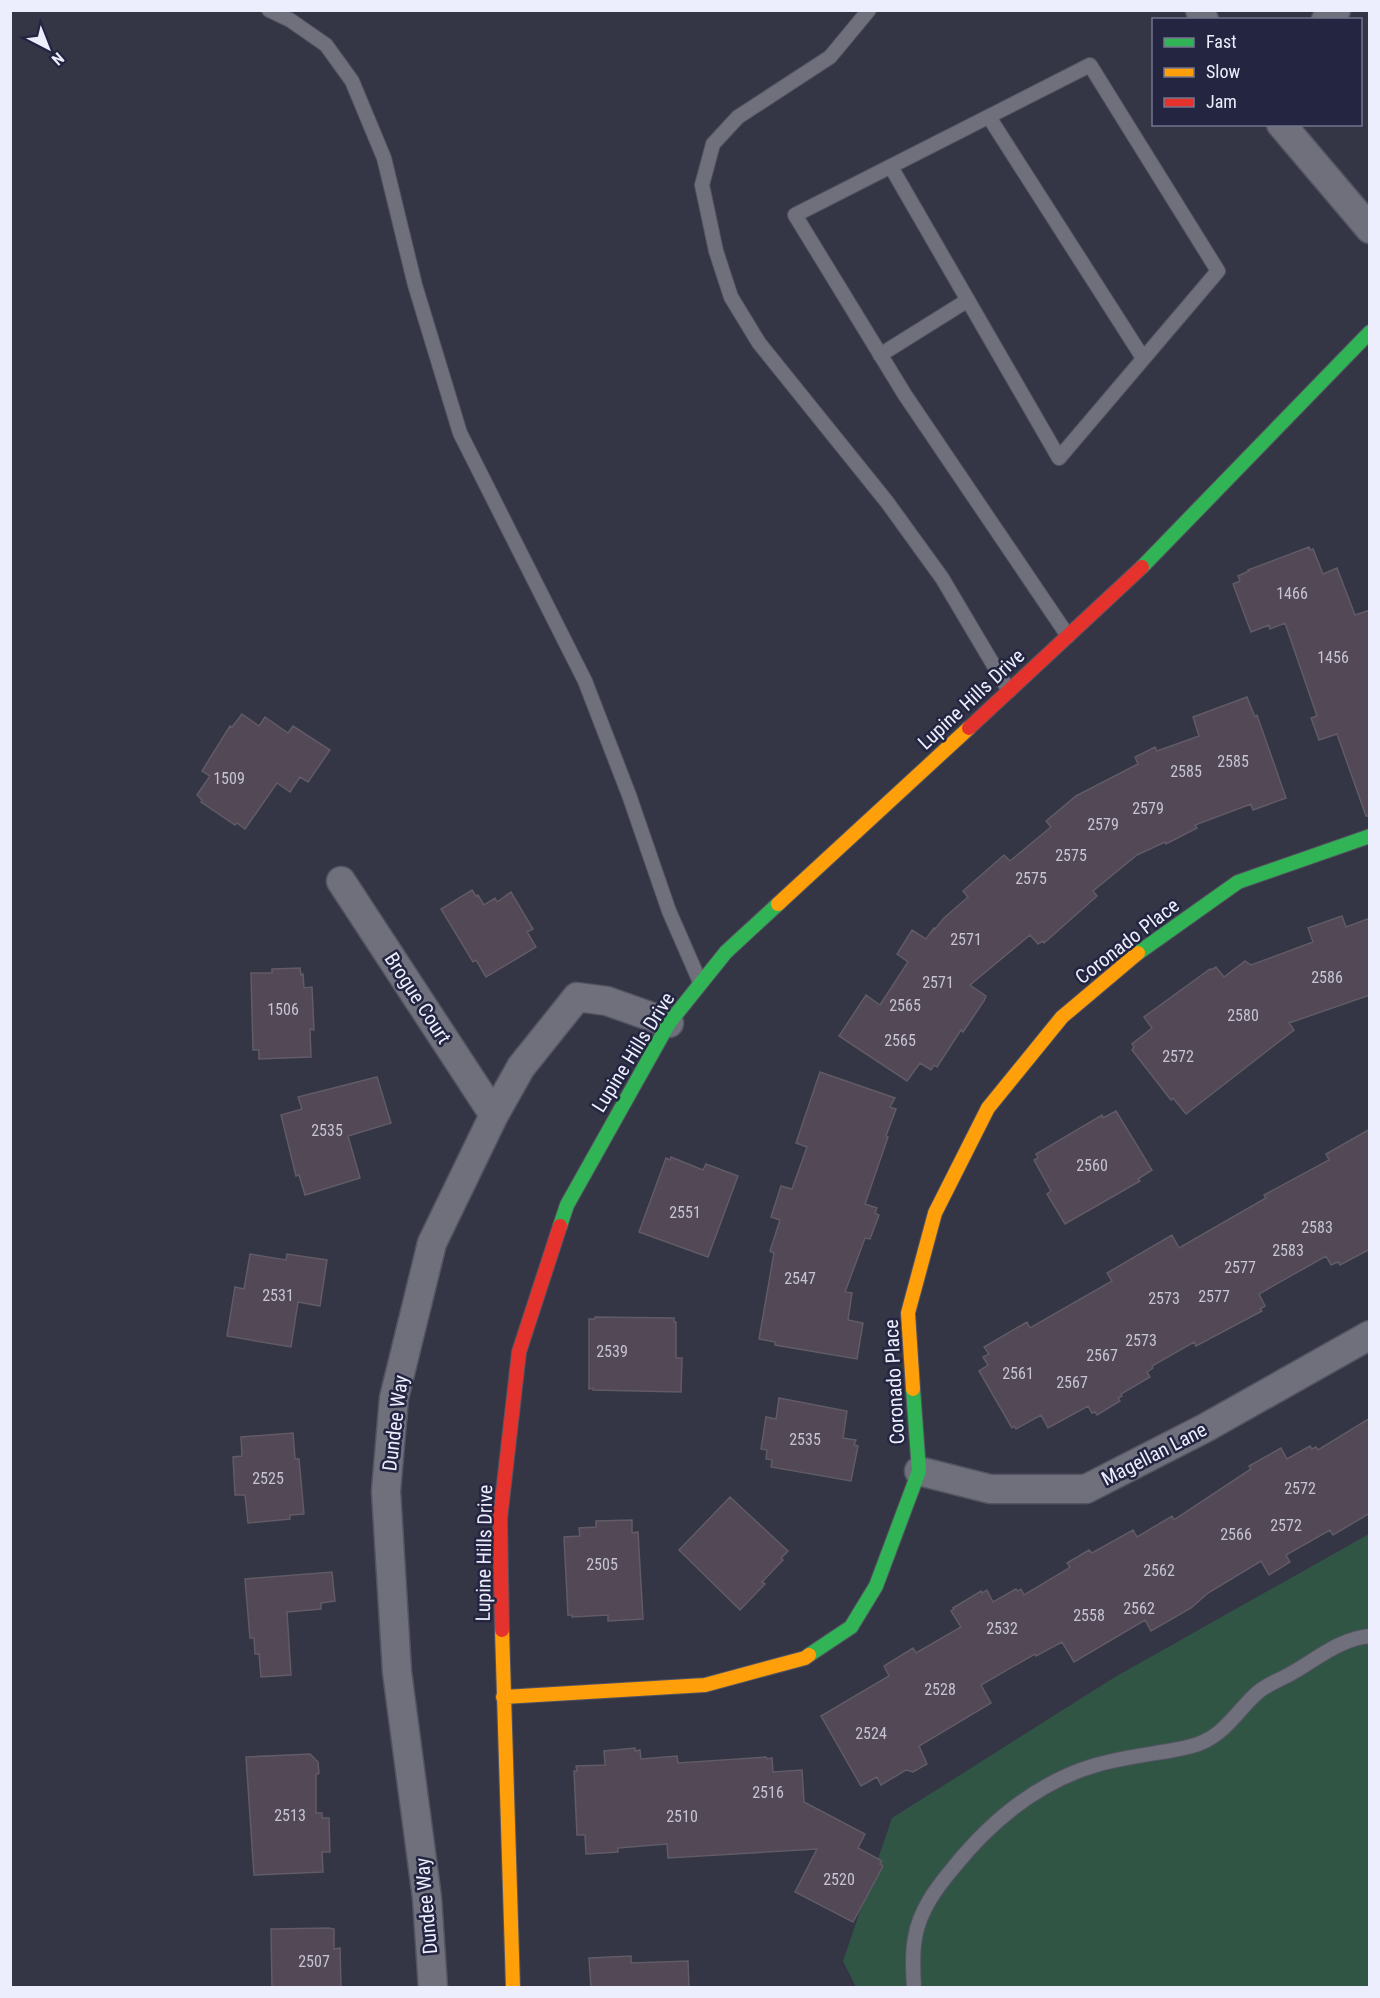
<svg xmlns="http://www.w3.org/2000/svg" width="1380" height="1998" font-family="'Roboto Condensed',sans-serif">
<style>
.green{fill:#315545}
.building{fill:#524856;stroke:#615b66;stroke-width:1.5}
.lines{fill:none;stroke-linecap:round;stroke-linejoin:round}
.lane-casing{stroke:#535461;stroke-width:16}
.street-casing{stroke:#535461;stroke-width:31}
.fast-casing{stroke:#535461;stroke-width:16}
.slow-casing{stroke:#535461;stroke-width:16}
.jam-casing{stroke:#535461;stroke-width:16}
.lane{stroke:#6f707c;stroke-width:14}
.street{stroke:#6f707c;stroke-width:28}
.fast{stroke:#30b455;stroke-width:14}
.slow{stroke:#ff9f0a;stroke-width:14}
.jam{stroke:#e5322d;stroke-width:14}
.labels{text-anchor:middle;stroke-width:5;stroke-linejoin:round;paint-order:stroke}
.number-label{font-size:16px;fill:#c6c4d3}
.street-label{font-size:20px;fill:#eceefd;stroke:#232541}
</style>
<rect width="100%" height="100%" fill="#343545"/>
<path class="green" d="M1369 1534V1987H856L843 1961 892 1818 1115 1677Z"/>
<path class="building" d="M1309 547 1310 550 1313 549 1323 574 1337 568 1355 615 1370 610V816H1366L1337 734 1319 740 1311 718 1317 716 1285 623 1270 629 1269 625 1251 632 1233 584 1240 581 1238 576 1249 571 1248 570Z
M1247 697 1255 717 1257 715 1286 798 1253 810 1251 804 1195 825 1197 828 1166 844 1165 842 1137 855 1093 891 1097 896 1044 943 1043 941 1038 944 1030 935 970 985 986 996 984 1001 963 1032 961 1030 937 1067 934 1065 931 1070 920 1063 907 1081 839 1036 866 995 880 1005 908 962 897 954 912 930 926 939 934 928 935 929 944 918 968 897 963 891 1004 855 1010 861 1051 827 1046 821 1076 796 1138 764 1135 757 1155 747 1157 751 1199 736 1193 717Z
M242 714 259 726 265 717 288 733 293 726 330 750 308 782 300 777 290 792 277 783 245 829 237 823 235 825 201 802 202 800 197 795 210 776 202 771 230 726 232 727Z
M472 890 476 896 478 895 484 905 495 898 497 902 511 892 533 929 527 932 536 947 486 977 476 960 473 962 441 909Z
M1342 916 1346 927 1370 918V995L1289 1023 1294 1030 1186 1114 1173 1098 1171 1100 1132 1050 1134 1047 1132 1044 1152 1028 1144 1017 1210 969 1211 970 1216 967 1224 977 1245 961 1251 965 1313 942 1308 928Z
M300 968 301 975 303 974 304 988 312 987 314 1030 310 1029 311 1057 259 1059V1050H253L251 973H272V969Z
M820 1072 895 1098 890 1107 896 1109 886 1136 888 1137 865 1204 877 1208 875 1213 879 1215 870 1239 865 1238 845 1292 852 1293 848 1320 863 1323 857 1359 775 1345V1342L759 1339 774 1253 770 1251 780 1220 771 1217 781 1186 792 1189 807 1147 796 1143Z
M377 1077 391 1123 348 1136 360 1178 305 1195 299 1175 296 1176 281 1115 302 1109 298 1097Z
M1116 1111 1152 1170 1138 1179 1140 1181 1065 1224 1047 1194 1051 1191 1034 1160 1038 1158 1036 1154 1102 1115 1103 1118Z
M1370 1129V1249L1340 1265 1338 1262 1331 1265 1326 1256 1259 1294 1265 1306 1260 1309 1262 1311 1196 1346 1194 1342 1152 1366 1153 1368 1147 1372 1150 1377 1121 1394 1122 1396 1118 1398 1120 1401 1097 1415 1095 1412 1092 1413 1088 1406 1048 1428 1041 1415 1016 1429 1014 1426 1012 1428 979 1371 988 1365 983 1357 989 1354 984 1347 1027 1322 1030 1328 1112 1281 1107 1273 1172 1235 1179 1248 1266 1198 1264 1195 1329 1160 1326 1154Z
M671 1157 703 1170 706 1164 738 1176 708 1257 639 1232 666 1158 670 1160Z
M250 1254 286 1260 287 1254 327 1260 320 1306 298 1302 291 1347 227 1336 235 1287 244 1289Z
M595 1317 674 1318V1322H676V1358H682L681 1392 593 1390V1388L589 1389V1319H595Z
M779 1398 847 1411 843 1438 856 1440 854 1445 858 1446 851 1481 771 1467 772 1460 766 1459 767 1450 761 1449 766 1417 776 1419Z
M1370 1418V1513L1333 1535 1330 1530 1286 1555 1290 1562 1269 1575 1261 1561 1208 1593 1191 1608 1151 1631 1145 1620 1074 1662 1062 1642 1036 1656 1035 1654 981 1685 991 1703 919 1746 927 1764 913 1772 906 1770 881 1785 877 1777 861 1786 821 1716 889 1676 884 1666 913 1648 916 1653 961 1627 951 1611 954 1609 953 1608 981 1591 982 1593 987 1590 993 1602 1016 1589 1018 1591 1021 1589 1024 1595 1066 1570 1070 1567 1067 1563 1089 1550 1092 1553 1133 1530 1137 1537 1172 1516 1174 1520 1251 1469 1249 1466 1281 1448 1287 1459 1310 1446 1312 1449 1316 1447 1318 1450Z
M293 1433 295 1459H299L304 1514 290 1515V1519L248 1523 245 1495H235L233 1457 242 1456 241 1437Z
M730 1497 788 1551 781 1558 783 1560 762 1582 765 1584 740 1610 679 1550Z
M632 1520V1533L638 1532 643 1619 608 1621V1615L572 1617V1615H568L564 1537 580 1536 579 1528 596 1527V1521Z
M332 1572 335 1601 321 1603V1609L287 1612 291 1675 261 1677 259 1654H255L254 1638H250L245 1579Z
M635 1748V1751L640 1750 641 1759 677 1756 678 1763 766 1757 767 1759 772 1758 773 1772 802 1770 804 1802 865 1834 858 1848 882 1861 880 1864 883 1866 853 1922 795 1892 817 1849 668 1858 667 1844 618 1848V1852L586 1854 585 1835H577L574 1771H577L576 1766 605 1765 604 1751Z
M310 1754 318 1762 319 1773 316 1775V1813H322V1818H329L330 1852H322L323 1872 254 1875 246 1757Z
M329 1928 334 1929V1949L340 1948 341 1988H272L271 1929Z
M631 1956V1963L688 1961 689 1988H591L589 1958Z"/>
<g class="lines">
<defs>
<path id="lane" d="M269 10 290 20 326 45 352 81 384 158 415 285 460 433 585 681 629 795 669 911 700 982
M869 10 830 57 738 117 713 144 702 185 716 251 731 297 759 343 887 502 942 578 1009 691
M989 117 1143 358
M891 167 1059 458 1218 271 1090 65 795 215 905 395 1068 636
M880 355 968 300
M914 1988C913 1971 912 1954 915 1938 919 1911 937 1887 954 1867 992 1820 1038 1782 1096 1765 1120 1758 1144 1755 1168 1751 1179 1749 1193 1747 1203 1742 1226 1732 1239 1709 1257 1693 1267 1684 1280 1680 1292 1673 1317 1659 1339 1639 1370 1636"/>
<path id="street" d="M1200 10 1204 20
M1326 20 1336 10
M1281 124 1370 229
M341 881 494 1115
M919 1471 990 1489H1086L1205 1428 1370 1335
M433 1988 427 1898 397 1672 386 1491 394 1398 432 1243 494 1115 521 1067 577 997 607 1001 669 1023"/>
<path id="fast" d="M1142 567 1370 332
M1138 953 1238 882 1370 836
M560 1226 567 1205 669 1023 726 952 778 904
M809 1655 851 1627 876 1586 919 1471 913 1389"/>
<path id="slow" d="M778 904 969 728
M913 1389 908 1313 935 1213 988 1108 1062 1017 1138 953
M502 1630 513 1988
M503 1697 705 1685 805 1658 809 1655"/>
<path id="jam" d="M969 728 1142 567
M502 1630 500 1519 519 1352 560 1226"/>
</defs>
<use href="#lane" class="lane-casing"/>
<use href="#street" class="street-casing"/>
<use href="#fast" class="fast-casing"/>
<use href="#slow" class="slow-casing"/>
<use href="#jam" class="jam-casing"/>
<use href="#lane" class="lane"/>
<use href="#street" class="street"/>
<use href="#fast" class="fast"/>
<use href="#slow" class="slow"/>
<use href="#jam" class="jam"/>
</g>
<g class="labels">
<g class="number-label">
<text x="1292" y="599">1466</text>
<text x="1333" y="663">1456</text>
<text x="1233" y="767">2585</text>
<text x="1186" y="777">2585</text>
<text x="229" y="784">1509</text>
<text x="1148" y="814">2579</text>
<text x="1103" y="830">2579</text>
<text x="1071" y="861">2575</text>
<text x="1031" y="884">2575</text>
<text x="966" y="945">2571</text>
<text x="1327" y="983">2586</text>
<text x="938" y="988">2571</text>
<text x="905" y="1011">2565</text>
<text x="283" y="1015">1506</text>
<text x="1243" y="1021">2580</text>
<text x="900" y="1046">2565</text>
<text x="1178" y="1062">2572</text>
<text x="327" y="1136">2535</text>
<text x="1092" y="1171">2560</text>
<text x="685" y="1218">2551</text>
<text x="1317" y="1233">2583</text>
<text x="1288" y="1256">2583</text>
<text x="1240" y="1273">2577</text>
<text x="800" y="1284">2547</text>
<text x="278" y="1301">2531</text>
<text x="1214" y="1302">2577</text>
<text x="1164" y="1304">2573</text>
<text x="1141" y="1346">2573</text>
<text x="612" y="1357">2539</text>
<text x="1102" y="1361">2567</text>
<text x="1018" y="1379">2561</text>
<text x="1072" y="1388">2567</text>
<text x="805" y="1445">2535</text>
<text x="268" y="1484">2525</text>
<text x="1300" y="1494">2572</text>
<text x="1286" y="1531">2572</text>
<text x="1236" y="1540">2566</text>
<text x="602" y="1570">2505</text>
<text x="1159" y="1576">2562</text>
<text x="1139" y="1614">2562</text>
<text x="1089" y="1621">2558</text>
<text x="1002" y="1634">2532</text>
<text x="940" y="1695">2528</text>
<text x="871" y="1739">2524</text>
<text x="768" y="1798">2516</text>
<text x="290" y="1821">2513</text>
<text x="682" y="1822">2510</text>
<text x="839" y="1885">2520</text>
<text x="314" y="1967">2507</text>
</g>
<g class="street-label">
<text transform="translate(971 699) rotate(-43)" y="7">Lupine Hills Drive</text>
<text transform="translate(1127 941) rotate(-38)" y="7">Coronado Place</text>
<text transform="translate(418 998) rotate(57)" y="7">Brogue Court</text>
<text transform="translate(633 1052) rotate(-58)" y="7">Lupine Hills Drive</text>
<text transform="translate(894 1382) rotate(-93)" y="7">Coronado Place</text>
<text transform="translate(395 1423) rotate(-83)" y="7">Dundee Way</text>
<text transform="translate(1154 1454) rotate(-27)" y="7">Magellan Lane</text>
<text transform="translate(484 1553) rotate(-89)" y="7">Lupine Hills Drive</text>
<text transform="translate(426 1906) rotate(-95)" y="7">Dundee Way</text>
</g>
</g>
<rect width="1380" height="1998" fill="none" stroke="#eceefd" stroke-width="24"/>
<rect x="1152" y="18" width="210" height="108" fill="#232541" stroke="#73758c" stroke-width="1.5"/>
<rect x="1164" y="38" width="30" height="9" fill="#30b455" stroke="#73758c" stroke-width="1.5"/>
<text x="1206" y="48" font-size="18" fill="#eceefd">Fast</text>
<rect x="1164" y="68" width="30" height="9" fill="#ff9f0a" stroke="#73758c" stroke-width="1.5"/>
<text x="1206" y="78" font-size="18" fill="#eceefd">Slow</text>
<rect x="1164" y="98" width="30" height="9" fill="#e5322d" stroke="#73758c" stroke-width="1.5"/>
<text x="1206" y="108" font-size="18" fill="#eceefd">Jam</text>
<g transform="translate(48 48) rotate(138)" stroke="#232541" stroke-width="4.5" paint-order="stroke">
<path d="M0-4.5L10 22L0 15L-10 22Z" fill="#eceefd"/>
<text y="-9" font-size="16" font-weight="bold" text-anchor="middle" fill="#eceefd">N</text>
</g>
</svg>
